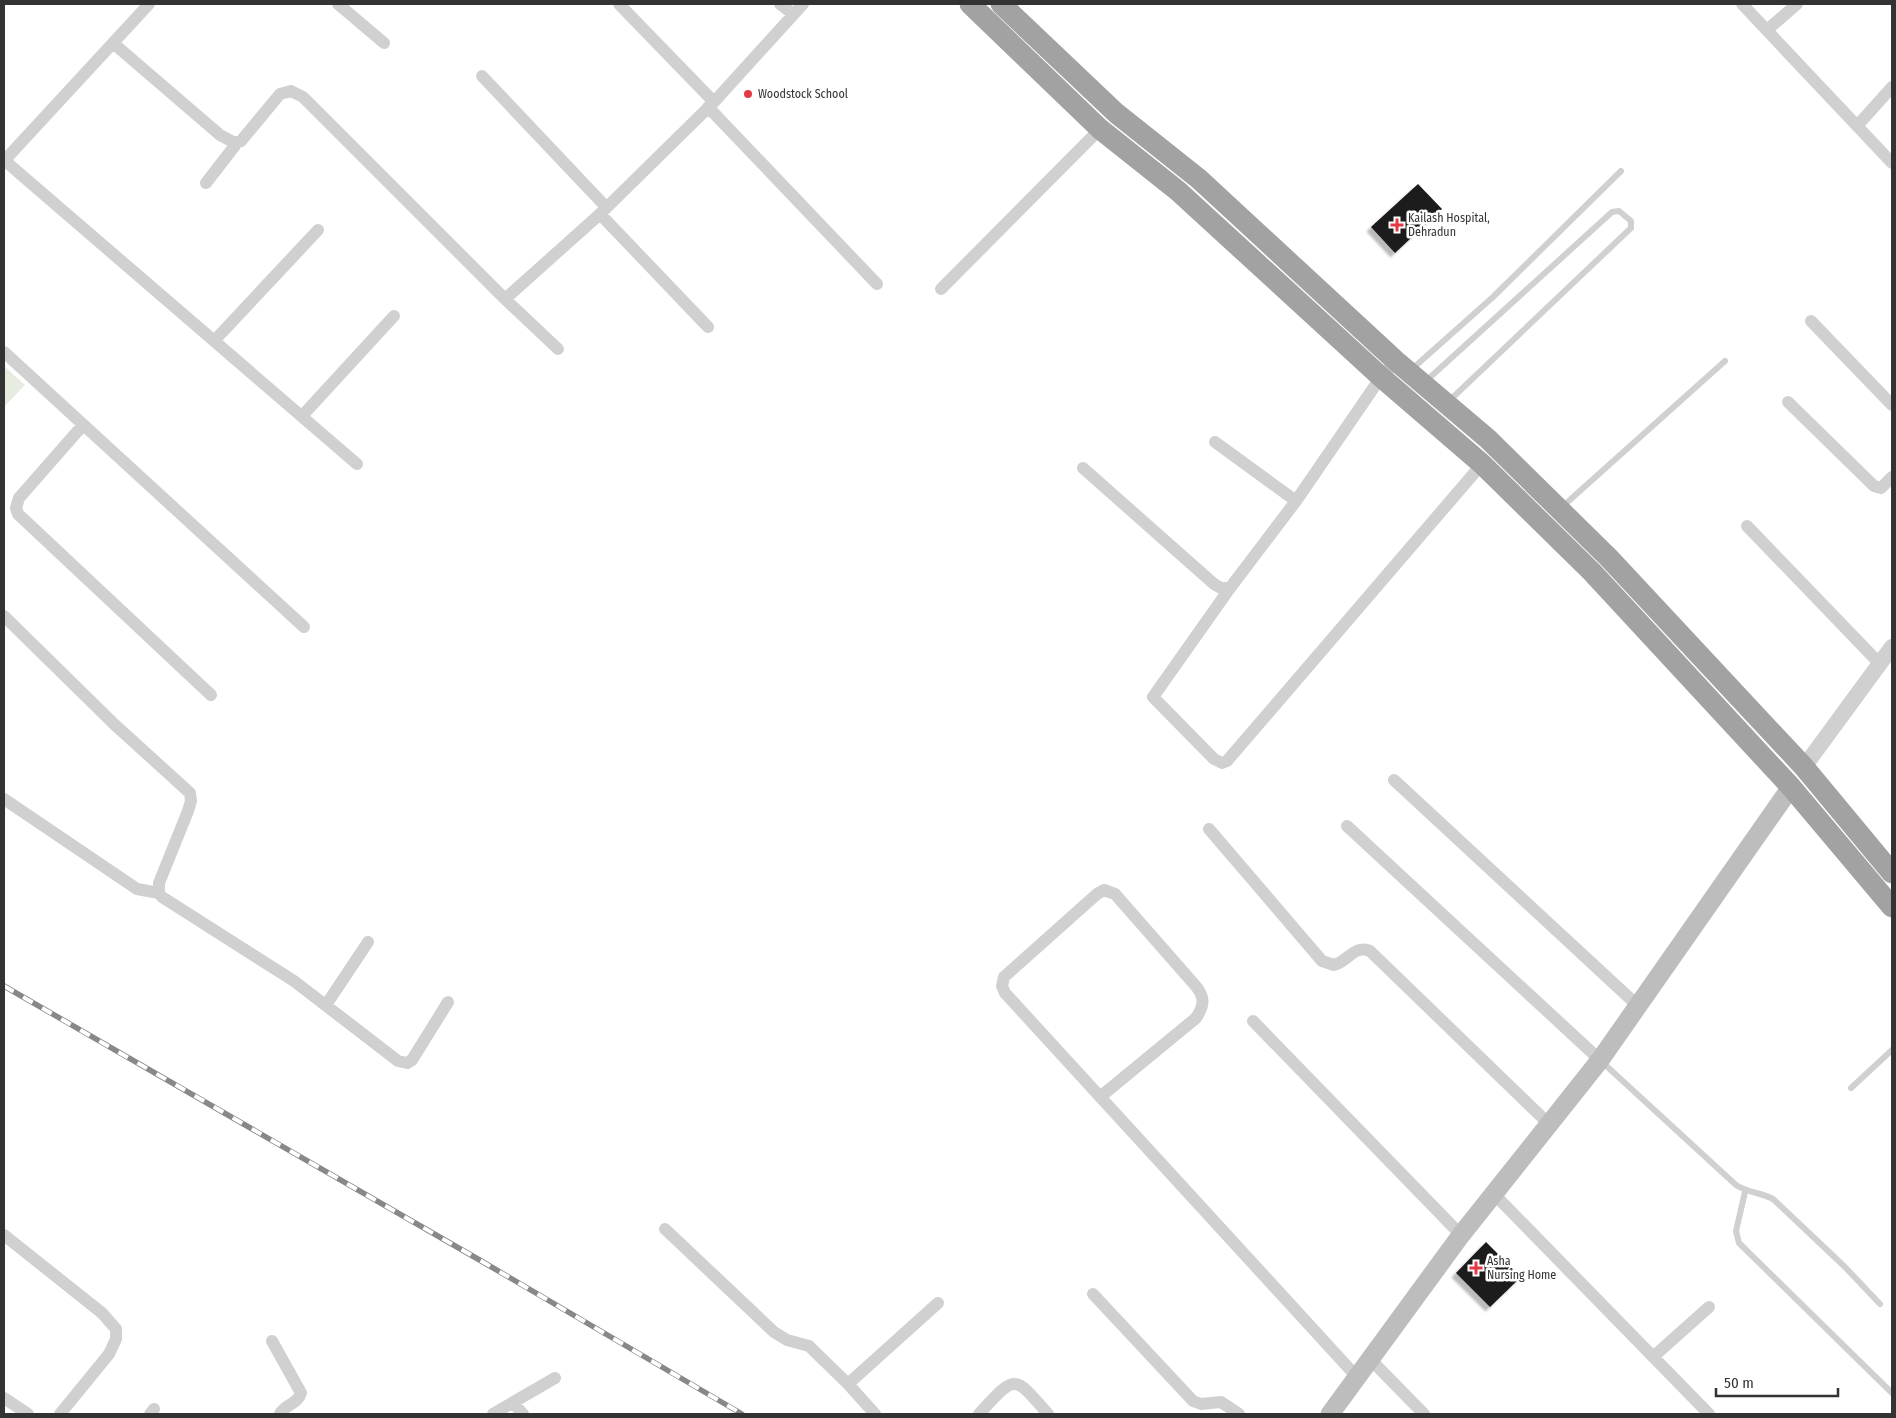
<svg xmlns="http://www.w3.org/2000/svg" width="1896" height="1418" font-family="'Fira Sans Condensed',sans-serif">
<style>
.green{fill:#e6ecdf}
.building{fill:#1a1a1a;filter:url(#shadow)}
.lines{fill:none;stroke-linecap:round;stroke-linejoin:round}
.service{stroke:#d0d0d0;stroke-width:6}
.minor{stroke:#d0d0d0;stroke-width:12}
.tertiary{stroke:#d0d0d0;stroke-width:16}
.secondary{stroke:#bdbdbd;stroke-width:19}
.trunk{stroke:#a2a2a2;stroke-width:21}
.rail-casing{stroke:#888;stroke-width:5.5}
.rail{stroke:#fff;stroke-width:4;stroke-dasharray:11;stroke-linecap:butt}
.poi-dot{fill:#e63946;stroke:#fff;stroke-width:2}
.labels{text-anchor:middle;stroke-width:5;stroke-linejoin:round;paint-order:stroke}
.poi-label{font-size:12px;fill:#333;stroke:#fff;text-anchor:start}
</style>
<defs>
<filter id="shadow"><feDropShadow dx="-4.5" dy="4.5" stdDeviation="1" flood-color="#0004"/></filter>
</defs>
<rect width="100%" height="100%" fill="#fff"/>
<path class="green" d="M4 366 25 385 4 407Z"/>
<path class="building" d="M1418 184 1442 209 1395 253 1371 227Z
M1486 1242 1521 1277 1490 1307 1456 1273Z"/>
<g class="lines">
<path class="service" d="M1412 369 1493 297 1621 171
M1426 381 1612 212 1619 211 1631 221V228L1449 401
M1562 507 1725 361
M1601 1061 1736 1185C1748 1193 1760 1192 1773 1199L1845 1267 1880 1304
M1851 1088 1892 1050
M1745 1192 1736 1231 1739 1243 1892 1393"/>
<path class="minor" d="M338 4 384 43
M619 4 714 102
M780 4 793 14
M1742 4 1892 163
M1767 30 1797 4
M113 43 220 135 235 143 241 141 280 94 291 91 303 97 505 299 600 214 714 102 803 4
M482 76 606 207
M708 107 877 284
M1857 126 1892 87
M4 160 357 464
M4 161 149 4
M206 183 237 143
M600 214 708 327
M941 289 1100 129
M505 299 558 349
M1811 321 1892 405
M214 341 318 230
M4 352 304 627
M1788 402 1874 486 1881 488 1892 477
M302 416 394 316
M83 425 19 498 16 508 18 514 211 695
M1215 442 1296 501
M1083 468 1214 584 1221 588H1230L1296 501 1381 377 1396 361
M1747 526 1880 664
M1230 588 1153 697 1214 759 1222 763 1227 761 1482 464
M4 616 114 724 190 793 191 801 188 811 159 883V893L162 897 294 981 398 1061 407 1063 412 1060 448 1002
M1394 780 1637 1005
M4 799 137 889 159 893
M1347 826 1600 1060
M1209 829 1322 961 1334 965C1347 962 1355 944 1370 951L1550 1125
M326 1005 368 942
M1253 1021 1461 1235
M1100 1097 1196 1018C1205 1005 1205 996 1194 984L1115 894 1104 890 1097 894 1004 977 1002 986 1005 993 1356 1376
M1495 1195 1709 1414
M665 1229 774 1332 787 1340 809 1346 848 1384 875 1414
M4 1235 102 1313 116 1329V1339L109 1354 60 1414
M1093 1294 1193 1401 1201 1404 1221 1402 1239 1414
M272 1341 301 1393C298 1404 284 1405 280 1414
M1653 1357 1709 1307
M1370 1359 1424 1414
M848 1384 938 1303
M4 1398 28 1414
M513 1403 523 1414
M150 1414 154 1409
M493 1414 555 1378
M979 1414C1016 1374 1013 1374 1048 1414"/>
<path class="tertiary" d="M1804 767 1892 647"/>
<path class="secondary" d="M1330 1414 1461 1235 1600 1060 1791 787"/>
<path class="trunk" d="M970 4 1100 129 1178 191 1381 377 1482 464 1592 572 1791 787 1892 907
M1001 4 1116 113 1199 179 1396 361 1488 439 1609 558 1804 767 1892 873"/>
<defs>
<path id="rail" d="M4 986 483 1262 742 1414"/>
</defs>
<use href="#rail" class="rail-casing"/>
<use href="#rail" class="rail"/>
</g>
<g class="poi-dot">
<circle cx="748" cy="94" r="5"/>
<path d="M1394.5 217.5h5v5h5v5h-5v5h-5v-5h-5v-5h5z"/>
<path d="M1473.5 1260.5h5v5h5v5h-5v5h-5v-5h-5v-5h5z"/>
</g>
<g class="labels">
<g class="poi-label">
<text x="758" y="98">Woodstock School</text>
<text x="1408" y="222">Kailash Hospital,<tspan x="1408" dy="14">Dehradun</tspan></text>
<text x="1487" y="1265">Asha<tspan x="1487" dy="14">Nursing Home</tspan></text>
</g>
</g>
<rect width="1896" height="1418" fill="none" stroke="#333333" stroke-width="10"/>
<path d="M1716 1388v8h122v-8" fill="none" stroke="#333333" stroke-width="2.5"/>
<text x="1724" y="1388" font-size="15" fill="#333333" stroke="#ffffff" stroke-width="4" paint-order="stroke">50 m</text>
</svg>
